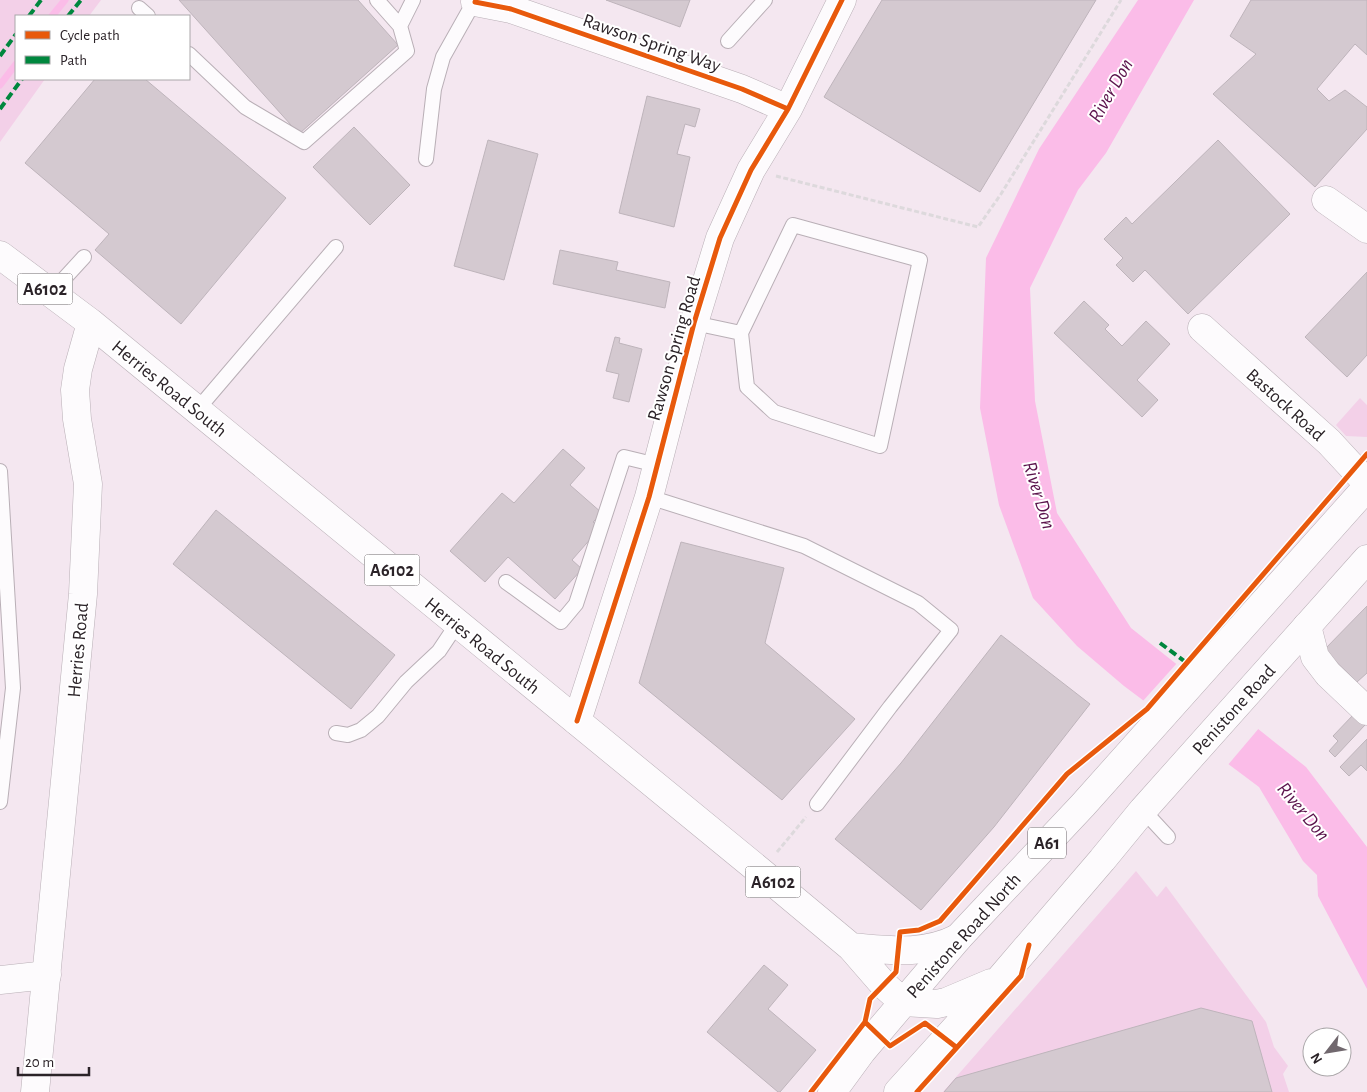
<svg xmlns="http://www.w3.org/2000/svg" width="1367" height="1092" font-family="'Alegreya Sans',sans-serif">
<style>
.green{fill:#f3d0e8}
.water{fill:#fbbce8}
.pier{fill:#f4e7f0}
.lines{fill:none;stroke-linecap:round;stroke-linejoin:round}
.stream{stroke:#fbbce8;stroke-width:7}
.building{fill:#d4c9d0;stroke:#beb4bb}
.lane-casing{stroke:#b9afb6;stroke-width:16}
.street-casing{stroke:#b9afb6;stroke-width:29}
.primary-casing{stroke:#b9afb6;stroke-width:29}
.highway-casing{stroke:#b9afb6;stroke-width:29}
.path{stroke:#ddd9dc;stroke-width:3;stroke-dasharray:5 2.5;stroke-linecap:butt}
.lane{stroke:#fdfbfd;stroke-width:14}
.street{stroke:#fdfbfd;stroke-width:28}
.primary{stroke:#fdfbfd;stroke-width:28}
.highway{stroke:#fdfbfd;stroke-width:28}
.quiet{stroke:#00873e;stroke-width:4;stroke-dasharray:8 4;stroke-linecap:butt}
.cycleway-casing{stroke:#fff;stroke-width:8}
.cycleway{stroke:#e8590c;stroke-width:5}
.labels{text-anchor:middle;stroke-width:4;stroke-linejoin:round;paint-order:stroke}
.shield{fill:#fff;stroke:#6b6568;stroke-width:1}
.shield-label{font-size:18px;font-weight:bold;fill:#2b2328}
.street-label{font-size:19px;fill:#2b2328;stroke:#fff}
.water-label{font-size:20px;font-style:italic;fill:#5b134c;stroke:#fff}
</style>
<rect width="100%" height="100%" fill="#f4e7f0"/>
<path class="green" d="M0 0H101L89 16H16V79H45L0 142Z
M1360 398 1367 405V437L1346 436 1336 425Z
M1136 871 1157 897 1166 886 1266 1022 1274 1047 1288 1066 1283 1074 1289 1092H943Z"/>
<path class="water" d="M1138 0H1194L1106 153 1078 190 1030 288 1035 401 1057 513 1131 628 1306 767 1367 847V989L1318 896 1317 875 1303 861 1259 787 1124 686 1077 646 1033 598 999 505 980 408 986 258 1039 149Z"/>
<path class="pier" d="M1178 662 1260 727 1227 766 1142 702Z"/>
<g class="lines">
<path class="stream" d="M52 16 65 0
M0 85 16 64"/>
</g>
<path class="building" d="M179 0H358L398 45 299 134Z
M606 0H690L680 27Z
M882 0H1096L980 192 824 97Z
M1251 0H1367V55L1355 44 1317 89 1329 101 1345 90 1367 107V129L1315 187 1213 94 1256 54 1230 36Z
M95 79H145L286 198 181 324 95 250 109 234 25 163Z
M647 96 700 109 695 127 685 124 677 154 690 157 674 227 619 213Z
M354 127 410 185 370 225 313 167Z
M488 140 538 154 504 280 454 266Z
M1218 140 1290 214 1188 314 1145 270 1133 282 1116 265 1123 258 1104 239 1126 217 1132 224Z
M560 250 618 262 616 270 670 282 665 308 553 284Z
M1367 272V355L1347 377 1305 337Z
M1084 301 1109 325 1105 329 1122 346 1146 321 1170 344 1137 380 1158 400 1142 417 1054 333Z
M615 337 620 338 619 343 642 349 629 402 613 398 619 374 606 371Z
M563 449 585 468 570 485 602 513 593 522 600 528 572 560 582 569 555 599 508 557 485 582 450 551 502 493 514 503Z
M216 510 395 655 351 709 173 564Z
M681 542 784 568 765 643 855 719 782 800 639 683Z
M1367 606V673L1357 682 1324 650Z
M1001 635 1090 704 994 827 921 910 835 839 901 763Z
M1354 714 1365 725 1335 757 1329 751 1338 741 1333 736Z
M1367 739V771L1361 765 1349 776 1340 767Z
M764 965 788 985 768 1009 816 1050 780 1092H778L707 1032Z
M1201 1008 1252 1021 1272 1092H944L956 1078Z"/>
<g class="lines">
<defs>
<path id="lane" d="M377 0 400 26 413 0
M139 8 148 16
M728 41 765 0
M189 54 245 107 304 142 407 51 400 26
M426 159 434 89 443 57 475 0
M51 293 84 257
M694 323 741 333 747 387 774 412 880 446 920 260 793 225 741 333
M197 410 336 247
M0 471 13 688 0 802
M649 497 804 546 918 603 951 630 890 707 817 804
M506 582 561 622 576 604 624 457 657 465
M336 733 348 735 361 730 378 716 406 682 439 651 457 624
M1143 810 1168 837"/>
<path id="street" d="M475 2 511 9 742 89 788 109
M1326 200 1367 229
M1202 328 1329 442 1367 483
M1307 626 1315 657 1328 674 1367 711
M577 721 649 497 694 323 720 238 751 170 788 109 842 0
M0 980 47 975"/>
<path id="primary" d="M0 255 91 323 761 872 851 947 884 985 903 1002
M851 947C888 950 923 956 958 938
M35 1092 83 594 88 484 77 419 75 390 78 369 91 323"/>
<path id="highway" d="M903 1002 937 1004 946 1002 991 983
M832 1092 862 1051 958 938 1083 805 1367 487
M898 1092 999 980 1102 860 1143 810 1367 559"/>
</defs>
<use href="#lane" class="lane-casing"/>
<use href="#street" class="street-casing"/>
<use href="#primary" class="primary-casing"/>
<use href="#highway" class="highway-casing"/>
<path class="path" d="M776 176 978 227 1001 194 1121 0
M777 852 806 817"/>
<use href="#lane" class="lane"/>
<use href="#street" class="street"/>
<use href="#primary" class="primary"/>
<use href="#highway" class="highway"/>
<path class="quiet" d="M29 16 41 0
M68 16 81 0
M0 56 16 34
M0 109 22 79
M1160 643 1187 663"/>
<defs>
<path id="cycleway" d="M475 2 511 9 742 89 788 109
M577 721 649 497 694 323 720 238 751 170 788 109 842 0
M865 1022 890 1046 925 1023 956 1047
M811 1092 865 1022 870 999 896 972 900 932 919 930 940 921 1067 774 1147 709 1367 454
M917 1092 1021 976 1029 945"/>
</defs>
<use href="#cycleway" class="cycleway-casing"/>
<use href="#cycleway" class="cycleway"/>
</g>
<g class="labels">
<g class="shield">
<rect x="17.5" y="273.5" width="55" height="31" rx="4"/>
<rect x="364.5" y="554.5" width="55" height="31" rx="4"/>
<rect x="1028" y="827.5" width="38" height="31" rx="4"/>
<rect x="745.5" y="866.5" width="55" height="31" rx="4"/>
</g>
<g class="shield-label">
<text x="45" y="295">A6102</text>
<text x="392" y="576">A6102</text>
<text x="1047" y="849">A61</text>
<text x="773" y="888">A6102</text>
</g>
<g class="street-label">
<text transform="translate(652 42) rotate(19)" y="7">Rawson Spring Way</text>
<text transform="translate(673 348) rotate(-74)" y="7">Rawson Spring Road</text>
<text transform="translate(170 388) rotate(39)" y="7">Herries Road South</text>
<text transform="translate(1286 404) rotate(42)" y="7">Bastock Road</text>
<text transform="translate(483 645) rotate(39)" y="7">Herries Road South</text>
<text transform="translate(77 650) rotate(-85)" y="7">Herries Road</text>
<text transform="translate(1233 709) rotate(-48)" y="7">Penistone Road</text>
<text transform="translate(963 935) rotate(-48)" y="7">Penistone Road North</text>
</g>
<g class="water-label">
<text transform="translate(1110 90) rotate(-60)" y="7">River Don</text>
<text transform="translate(1040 495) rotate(73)" y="7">River Don</text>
<text transform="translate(1304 811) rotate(50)" y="7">River Don</text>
</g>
</g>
<rect x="15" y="15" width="175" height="65" fill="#ffffff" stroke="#aaa7a9"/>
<rect x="25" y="31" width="25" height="8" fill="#e8590c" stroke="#aaa7a9"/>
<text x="60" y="40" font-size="15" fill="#2b2328">Cycle path</text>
<rect x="25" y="56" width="25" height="8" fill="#00873e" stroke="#aaa7a9"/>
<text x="60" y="65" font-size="15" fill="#2b2328">Path</text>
<g transform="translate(1327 1052) rotate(239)"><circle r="24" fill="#ffffff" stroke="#aaa7a9"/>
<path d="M0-4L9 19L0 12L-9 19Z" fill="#71686e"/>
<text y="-8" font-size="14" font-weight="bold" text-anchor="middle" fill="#2b2328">N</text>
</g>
<path d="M18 1067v8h71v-8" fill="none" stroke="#2b2328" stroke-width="2.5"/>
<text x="25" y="1067" font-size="15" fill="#2b2328" stroke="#ffffff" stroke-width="4" paint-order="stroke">20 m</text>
</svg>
